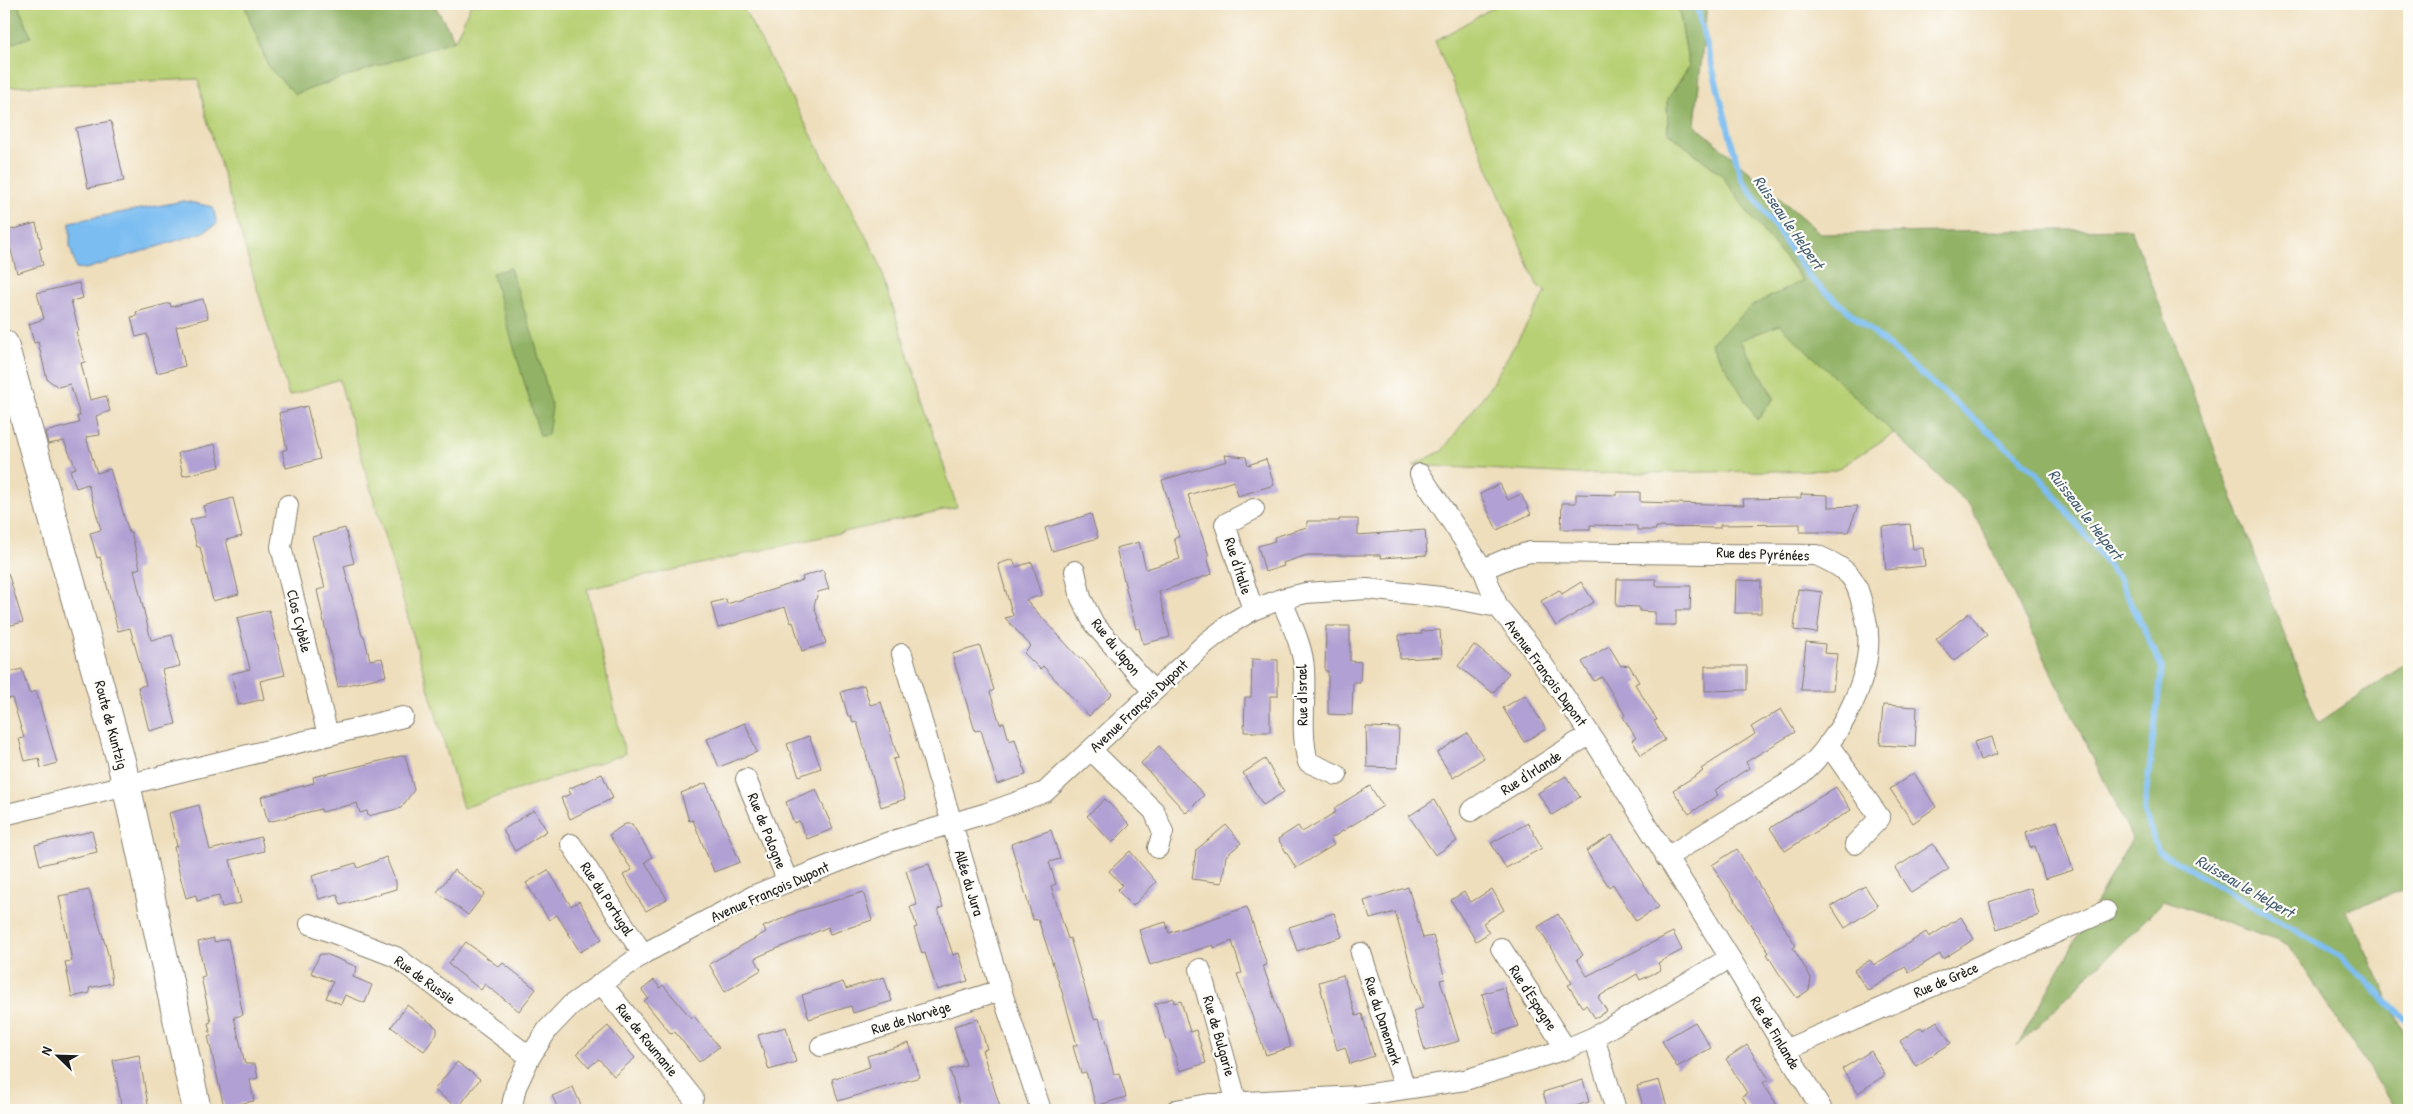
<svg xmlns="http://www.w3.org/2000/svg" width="2413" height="1114" font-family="'Patrick Hand',sans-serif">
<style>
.green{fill:#b8d075;stroke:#6a7648}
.forest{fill:#92b266;stroke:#576741}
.water{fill:#7cbdf1;stroke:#4c6c86}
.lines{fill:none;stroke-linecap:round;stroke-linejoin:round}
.stream{stroke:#7cbdf1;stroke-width:6}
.building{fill:#b1a0d3}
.street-casing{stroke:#857d6c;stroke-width:22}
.secondary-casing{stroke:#857d6c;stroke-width:30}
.street{stroke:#fff;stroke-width:20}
.secondary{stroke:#fff;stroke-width:28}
.labels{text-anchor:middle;stroke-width:4.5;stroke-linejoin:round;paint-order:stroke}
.street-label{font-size:15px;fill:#1c1c1c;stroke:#fdfcf7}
.water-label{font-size:16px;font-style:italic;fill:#425c71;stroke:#fdfcf7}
</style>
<rect width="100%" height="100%" fill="#fdfcf7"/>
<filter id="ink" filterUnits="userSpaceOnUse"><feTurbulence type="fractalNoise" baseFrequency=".02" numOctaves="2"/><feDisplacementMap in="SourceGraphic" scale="10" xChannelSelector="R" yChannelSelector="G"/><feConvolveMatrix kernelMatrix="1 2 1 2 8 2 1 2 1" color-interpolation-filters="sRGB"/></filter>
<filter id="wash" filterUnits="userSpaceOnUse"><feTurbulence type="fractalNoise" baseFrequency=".0096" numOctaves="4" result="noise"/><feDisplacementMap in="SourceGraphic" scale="20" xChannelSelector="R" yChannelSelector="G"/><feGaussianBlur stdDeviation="1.12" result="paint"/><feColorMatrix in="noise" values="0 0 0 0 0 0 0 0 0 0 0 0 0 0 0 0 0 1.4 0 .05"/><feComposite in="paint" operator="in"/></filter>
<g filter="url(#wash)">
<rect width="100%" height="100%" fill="#eedebc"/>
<path class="green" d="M18 4H244L269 68 455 40 471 4H741L877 257 957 507 587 589 625 754 463 808 339 379 289 396 206 116 198 79 4 87V46L31 36Z
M1499 4H1678L1689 67 1667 100 1668 132 1722 175 1749 214 1803 281 1752 306 1711 344 1758 419 1774 398 1739 339 1780 324 1894 433 1836 470 1576 474 1413 465 1442 451 1488 390 1546 292 1537 285 1435 41Z"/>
<path class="forest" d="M4 4H18L31 37 4 46Z
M244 4H434L455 40 295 94 269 68Z
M1678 4H1707L1695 125 1821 234 2131 229 2318 723 2409 662V888L2347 910 2409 1044V1110H2396L2289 945 2164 901 2017 1046 2132 838 1971 507 1780 325 1740 340 1774 398 1757 420 1711 343 1752 306 1803 280 1749 214 1722 175 1668 132 1667 100 1689 67Z
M510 268 534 339 552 407 548 435 540 436 492 273Z"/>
<path class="water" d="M184 201 213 207 217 224 201 233 86 269 76 268 70 246V222Z"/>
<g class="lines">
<path class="stream" d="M1696 4 1741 178 1811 279 2037 473 2120 580 2162 668 2144 811 2158 851 2341 957 2409 1023"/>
</g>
<g id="blocks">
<path class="building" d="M111 121 124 181 88 188 76 128Z
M36 223 42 248 39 249 43 265 17 273 6 231Z
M79 283 83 298 71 301 79 331 76 332 85 362 81 363 90 400 106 396 110 411 96 416 100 435 86 437 97 473 110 469 129 533 131 532 140 568 134 570 151 640 172 635 180 666 162 670 176 724 149 731 138 687 146 685 130 628 118 631 100 557 97 558 90 533 101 530 88 484 76 488 70 470 76 468 64 441 48 444 45 432 79 423 77 416H80L70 384 58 387 47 379 38 342 34 343 29 324 44 319 37 293Z
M203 299 208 318 176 327 185 366 157 373 147 334 136 337 131 317 137 316 136 312 170 303 171 307Z
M307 406 320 459 286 468 282 451 287 449 279 413Z
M215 444 220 467 183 476 178 453Z
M1225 455 1246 457 1248 465 1266 459 1274 485 1238 496 1234 481 1188 495 1209 556H1207L1212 574 1159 592 1170 637 1143 644 1139 628 1136 629 1116 548 1139 542 1146 569 1180 559 1174 538 1179 537 1162 480 1227 461Z
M1500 484 1508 500 1521 494 1531 514 1497 530 1480 494Z
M1617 492H1640V502L1744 505 1743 499 1801 498V494L1828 495V507L1858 506 1848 532H1800V524L1720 525V528L1656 527V530H1637V526L1590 525V529H1561L1562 503H1576V494L1617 495Z
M233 498 242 536 226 540 239 594 213 601 200 547H197L190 520 206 516 203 506Z
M1091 514 1098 538 1052 551 1045 528Z
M1339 519H1358V535L1425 530 1427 555 1381 558 1380 555H1307L1283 563 1284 566 1265 572 1258 546 1275 541 1274 537 1307 527V521H1339Z
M1910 524 1913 549 1923 548 1925 566 1886 570 1882 527Z
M345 528 354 563 344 566 362 636H364L370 660 382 658 386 676 338 687 317 590 325 588 312 537Z
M1013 559 1016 567 1032 562 1042 595 1026 600 1080 659 1082 658 1112 694 1089 716 1043 666 1040 669 1024 653 1031 646 1005 618 1013 616 998 564Z
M823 570 829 589 818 592 814 606 826 643 802 651 793 622 791 623 785 607 718 628 711 603 726 599 727 604 803 580 802 577Z
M8 573 23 622 4 627V574Z
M1617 579H1656V586H1691L1690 610H1676V625H1655V612L1639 611V607L1616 606Z
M1736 580 1761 581V613H1735Z
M1581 582 1594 602 1556 626 1541 601 1559 590 1562 594Z
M1798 589 1822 592 1817 633 1794 630Z
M269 610 285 675 260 681 264 699 239 705 231 674 250 669 237 618Z
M1969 613 1987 635 1954 661 1936 639Z
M1326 626H1350V661L1361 662 1360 682H1353L1352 715 1328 714V671H1325Z
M1440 630 1442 657 1400 659 1399 635 1422 634V631Z
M1806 642 1825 644 1824 653 1837 654 1833 690H1801Z
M1474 645 1509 673 1493 693 1458 666Z
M980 646 994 690 990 692 1000 724 1004 722 1009 741 1015 739 1026 775 997 784 981 730 975 731 952 654Z
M1609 646 1621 666 1629 665 1639 682 1635 684 1657 720 1654 721 1665 740 1641 755 1632 740 1636 738 1623 717 1625 715 1602 677 1594 681 1582 662Z
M1252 659 1278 660V696H1270V732H1244L1245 697H1251Z
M1705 666H1747V690L1705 691Z
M22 669 29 693 36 691 57 763 41 768 39 758 25 761 19 739 24 738 12 698 8 699 4 685V674Z
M864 685 870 705 881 702 898 758 893 759 905 799 881 807 857 722 853 723 851 716H848L841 692Z
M1525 695 1546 729 1524 742 1503 708Z
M1883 705 1917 707 1915 747 1880 745Z
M1781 709 1795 732 1746 762 1749 768 1715 790 1718 795 1689 814 1673 790 1703 771 1701 769 1755 734 1751 727Z
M745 723 757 752 719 767 707 739Z
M1366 727 1399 728 1397 768 1367 767Z
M1467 733 1484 758 1453 778 1437 753Z
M809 736 821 768 799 776 787 744Z
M1992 737 1997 754 1980 760 1974 742Z
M1159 746 1204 795 1186 813 1141 763Z
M405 755 414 790 401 808 368 816 367 811 360 813 357 803 322 812 321 809 268 822 261 797 314 783 313 777Z
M1265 759 1284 792 1263 805 1243 773Z
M1914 773 1936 807 1913 823 1890 789Z
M602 774 613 798 570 819 561 798 571 794 568 789Z
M1566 776 1580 797 1552 815 1538 793Z
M706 783 740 862 714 872 693 820 689 821 681 793Z
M1370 786 1383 806 1330 839 1334 845 1296 868 1278 839 1298 826 1302 832 1336 812 1334 808Z
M1836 787 1851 810 1785 851 1770 828Z
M816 789 833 829 807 839 799 821 794 823 786 802Z
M1105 799 1130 825 1112 843 1087 816Z
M1434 800 1457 841 1435 855 1409 816Z
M199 805 210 850 261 837 264 851 230 860 241 903 222 907 219 896 197 901 196 895 186 898 179 872 174 847 177 846 169 813Z
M534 810 547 831 515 851 503 830Z
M2057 821 2073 870 2045 879 2035 846 2030 848 2026 833Z
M1528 823 1542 848 1506 868 1491 843Z
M625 824H632L652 857 645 862 667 899 646 911 623 875 632 870 609 835Z
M1226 825 1241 843 1226 856 1222 883 1192 879 1196 850Z
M1051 830 1060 859 1049 862 1056 884 1051 886 1068 939 1070 938 1094 1019 1099 1018 1114 1074 1119 1073 1126 1097 1096 1106 1086 1072 1081 1073 1077 1060 1073 1046 1077 1045 1063 995 1038 919 1033 920 1011 844Z
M92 831 97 852 40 865 35 845Z
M1612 835 1659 907 1636 921 1613 884 1609 887 1586 851Z
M1933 844 1949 869 1911 893 1895 868Z
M1737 849 1796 946 1793 948 1811 978 1809 990 1797 998 1778 972 1767 954 1769 953 1712 865Z
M1130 851 1156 882 1133 906 1117 890 1122 885 1109 871Z
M386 857 396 882V889L341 905 337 894 319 899 312 876 356 863 358 868Z
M929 864 943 907 938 909 943 925 953 955 959 953 968 981 937 990 925 953 922 954 914 928 917 927 910 907 917 905 906 871Z
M454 870 485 893 468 915 437 892Z
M548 870 571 906 579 901 602 939 580 952 557 915 549 920 526 883Z
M1865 886 1878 906 1845 928 1831 906Z
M1408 887 1423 938 1433 936 1445 979 1440 980 1459 1041 1425 1051 1413 1011 1423 1008 1395 912 1370 919 1364 901Z
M2030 888 2039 915 1997 929 1989 902Z
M1492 889 1504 910 1483 923 1489 933 1476 941 1451 900 1464 892 1471 902Z
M89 890 108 954 112 983 89 988 90 993 72 997 65 962 72 961 59 896Z
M863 892 872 920 830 934 828 927 755 958 761 970 725 992 709 964 766 932 763 927 800 911Z
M1247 907 1267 965 1263 966 1291 1047 1266 1055 1237 974 1242 973 1232 941 1214 948 1213 945 1150 965 1139 930 1166 922 1169 933Z
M1334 913 1342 937 1297 951 1289 927Z
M1558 914 1583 955 1577 959 1587 976 1673 932 1682 950 1658 963 1661 970 1640 980 1637 974 1598 997 1607 1011 1595 1018 1586 1005 1582 1007 1568 985 1572 983 1538 927Z
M1961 917 1974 939 1943 959 1940 954 1909 973 1905 967 1868 991 1854 970 1870 960 1874 965 1926 932 1929 937Z
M214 938V942L228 939 243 1015 234 1017 245 1064H255L258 1078 250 1080 254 1101 224 1107 208 1036H211L208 1023 211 1022 201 977 205 976 198 942Z
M466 942 499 967 503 963 536 989 519 1011 485 984 481 990 448 964Z
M320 954H326L357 967 353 977 372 985 365 1003 345 995 341 1004 326 998 333 982 311 973Z
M1343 975 1356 1016 1362 1014 1374 1056 1350 1064 1345 1047 1337 1050 1319 982Z
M884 977 892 1001 853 1013 851 1006 809 1019 802 995 843 982 846 989Z
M654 980 660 988 663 985 691 1018 694 1016 719 1047 699 1062 675 1032 671 1034 644 1001 648 998 642 990Z
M1504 987 1518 1026 1495 1034 1482 994Z
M1173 998 1174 1003 1181 1001 1190 1032 1196 1030 1206 1063 1180 1071 1169 1039 1166 1040 1155 1004Z
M407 1005 437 1028V1034L424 1051 391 1027Z
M978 1019 987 1049 982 1050 1001 1110H967L965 1105 960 1106 950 1070 966 1065 954 1026Z
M1937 1021 1951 1043 1916 1066 1900 1041 1921 1027 1923 1030Z
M1695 1022 1711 1048 1677 1067 1662 1041Z
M608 1026 635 1058 614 1076 599 1059 589 1067 577 1053Z
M786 1027 796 1062 769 1070 758 1035Z
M909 1043 920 1077 838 1101 832 1079 870 1067 867 1056Z
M1747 1045 1769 1079 1763 1083 1780 1110H1750L1742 1096 1747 1093 1726 1059Z
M1871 1051 1885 1075 1858 1093 1842 1069Z
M139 1055 149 1110H122L113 1060Z
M457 1062 480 1079 458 1108 434 1090Z
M1583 1080 1589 1102 1562 1110H1548L1543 1092Z
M1659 1080 1668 1110H1644L1637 1086Z
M573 1087 583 1110H559L552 1096Z"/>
</g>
</g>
<g filter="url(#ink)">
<use href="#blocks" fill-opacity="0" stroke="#857d6c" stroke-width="1"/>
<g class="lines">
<defs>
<path id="street" d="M1420 474 1483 569
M288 505 281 547 328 735
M1075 571 1081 598 1094 624 1153 691
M1281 599C1290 621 1303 646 1304 669 1306 701 1300 732 1308 762L1337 775
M1498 607 1483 569 1509 558 1530 552 1816 555C1855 572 1856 579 1866 619 1878 671 1840 741 1801 774 1790 783 1775 790 1763 798 1730 818 1698 837 1666 858
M1253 610 1225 524 1254 509
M902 654 1001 990 1041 1110
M1828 744 1880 818 1855 844
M1092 751 1154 811 1163 832 1158 848
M746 779 788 882
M1471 811 1590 734
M4 815 403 717
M571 844 643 954
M310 924 396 957 530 1057
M1501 948 1566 1049
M1361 953 1405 1088
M1730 958 1821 1108
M1200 969 1237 1103
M601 983 693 1098
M1594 1037 1616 1110
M821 1046 1001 990
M1785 1050 2106 911
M511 1110 516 1087 530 1057 548 1029 571 1005 643 954 755 895 825 867 889 842 987 813 1045 792 1207 642 1233 622 1253 610 1281 599 1306 593 1367 589 1450 598 1498 607 1528 643 1590 734 1730 958 1594 1037 1566 1049 1465 1080 1357 1096 1209 1104 1176 1110"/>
<path id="secondary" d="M4 344 121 761 197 1110"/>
</defs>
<use href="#street" class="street-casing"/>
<use href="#secondary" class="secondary-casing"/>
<use href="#street" class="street"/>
<use href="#secondary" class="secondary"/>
</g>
</g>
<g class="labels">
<g class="street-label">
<text transform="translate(1763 554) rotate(2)" y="5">Rue des Pyrénées</text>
<text transform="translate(1238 566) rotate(72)" y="5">Rue d'Italie</text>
<text transform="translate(299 621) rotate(76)" y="5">Clos Cybèle</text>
<text transform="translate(1116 647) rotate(51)" y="5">Rue du Japon</text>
<text transform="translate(1546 673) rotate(54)" y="5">Avenue François Dupont</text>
<text transform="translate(1302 695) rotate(-91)" y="5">Rue d'Israel</text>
<text transform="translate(1139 706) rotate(-43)" y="5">Avenue François Dupont</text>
<text transform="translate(111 725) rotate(75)" y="5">Route de Kuntzig</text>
<text transform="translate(1531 773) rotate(-33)" y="5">Rue d'Irlande</text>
<text transform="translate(767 831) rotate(68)" y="5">Rue de Pologne</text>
<text transform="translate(969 883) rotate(73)" y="5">Allée du Jura</text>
<text transform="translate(770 892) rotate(-24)" y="5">Avenue François Dupont</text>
<text transform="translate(607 899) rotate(57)" y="5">Rue du Portugal</text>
<text transform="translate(425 980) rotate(36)" y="5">Rue de Russie</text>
<text transform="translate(1946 980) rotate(-23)" y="5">Rue de Grèce</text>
<text transform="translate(1533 998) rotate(57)" y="5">Rue d'Espagne</text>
<text transform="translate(911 1018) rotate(-17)" y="5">Rue de Norvège</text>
<text transform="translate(1383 1021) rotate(72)" y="5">Rue du Danemark</text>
<text transform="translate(1775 1033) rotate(59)" y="5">Rue de Finlande</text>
<text transform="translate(1219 1036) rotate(74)" y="5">Rue de Bulgarie</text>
<text transform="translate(647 1040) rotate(51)" y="5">Rue de Roumanie</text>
</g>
<g class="water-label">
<text transform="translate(1789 222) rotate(55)" y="6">Ruisseau le Helpert</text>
<text transform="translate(2086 514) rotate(52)" y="6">Ruisseau le Helpert</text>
<text transform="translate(2245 886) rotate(30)" y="6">Ruisseau le Helpert</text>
</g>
</g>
<rect width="2413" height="1114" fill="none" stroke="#fdfcf7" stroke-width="20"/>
<g transform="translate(58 1056) rotate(293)" stroke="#fdfcf7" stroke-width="4" paint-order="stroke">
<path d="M0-4L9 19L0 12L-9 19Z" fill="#1c1c1c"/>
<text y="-8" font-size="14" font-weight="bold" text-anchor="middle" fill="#1c1c1c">N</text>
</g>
</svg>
